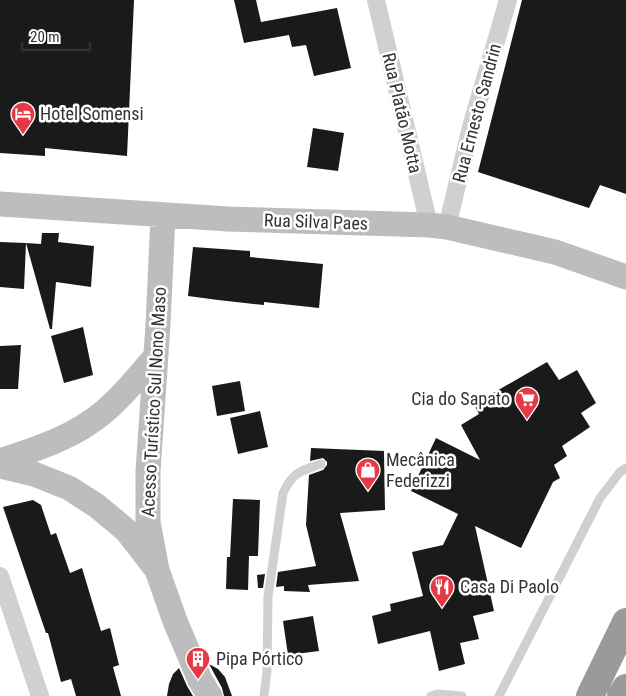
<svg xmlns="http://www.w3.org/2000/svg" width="626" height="696" font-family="'Roboto Condensed',sans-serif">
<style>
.building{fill:#1a1a1a}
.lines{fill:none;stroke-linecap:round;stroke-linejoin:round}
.lane{stroke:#d0d0d0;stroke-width:9}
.street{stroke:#d0d0d0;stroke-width:18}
.secondary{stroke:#bdbdbd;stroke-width:25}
.highway{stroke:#9a9a9a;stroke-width:28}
.labels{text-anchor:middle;stroke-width:5;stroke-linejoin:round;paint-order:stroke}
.street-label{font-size:18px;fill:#333;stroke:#fff}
.poi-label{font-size:18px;fill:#333;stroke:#fff;text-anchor:start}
</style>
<rect width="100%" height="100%" fill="#fff"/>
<path class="building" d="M0 0H134L127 156 45 148V156L0 153Z
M234 0H256L261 22 337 8 351 68 314 76 306 45 292 47 289 35 244 43Z
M522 0H626V194L600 185 589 208 478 172Z
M313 128 344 133 338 171 307 167Z
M42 233H59L58 242 94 246 91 287 56 282 52 329H50L26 243 41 244Z
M0 242 26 243 24 289 0 287Z
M193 247 250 251V257L323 264 319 308 264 302V305L218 300 188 296Z
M83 327 93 375 64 383 51 336Z
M21 345 18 389H0V346Z
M547 362 559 380 577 370 596 403 581 413 590 427 562 446 567 456 554 465 560 478 553 482 521 548 475 526 494 611 473 616 479 639 460 643 465 664 439 671 430 631 378 644 372 616 391 611 390 604 423 596 412 552 443 545 458 514 411 491 436 438 480 460 461 425 479 414 474 404Z
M240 381 245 411 217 416 212 386Z
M260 411 268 447 238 454 230 418Z
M311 448 384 451 385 510 340 513 359 581 308 585 310 592 284 591V586L276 587 278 572 316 566 306 525 309 475 323 470 327 465V462L323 458 310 461Z
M233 499 260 500 258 556H249L248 590 226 589 227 557H230Z
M33 500 41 505 51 535 56 533 70 573 82 568 101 631 110 628 119 665 113 667 121 696H76L71 679 61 682 48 633H46L3 507Z
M265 574 263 588H258L257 575Z
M313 616 319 651 288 655 283 621Z
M209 664 218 669 225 677 232 696H224L222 688Z
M179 668 187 686 193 696H167L169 684 173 674Z"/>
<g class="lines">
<path class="lane" d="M264 696 267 671 268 597 283 493C293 472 300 471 321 464
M431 696 437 694 462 696
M499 696 600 498 620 472 626 468"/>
<path class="street" d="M376 0 429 225
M447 227 471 127 508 0
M0 576 40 696"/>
<path class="secondary" d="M0 204 228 219 429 225 447 227 555 252 626 277
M163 216 158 325 148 471V522L157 570 175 621 200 680 210 696
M0 461C37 449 75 437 105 411 124 395 139 376 155 357
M0 466 34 474 69 488 97 506 127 531 154 566"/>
<path class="highway" d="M590 696 626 622
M621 696 626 688"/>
</g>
<defs>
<symbol id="hotel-pin" viewBox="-11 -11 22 30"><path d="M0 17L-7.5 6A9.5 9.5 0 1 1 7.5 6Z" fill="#e63946" stroke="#fff"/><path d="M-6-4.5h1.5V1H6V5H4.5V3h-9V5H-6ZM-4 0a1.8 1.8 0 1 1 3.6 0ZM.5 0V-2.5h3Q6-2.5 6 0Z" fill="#fff"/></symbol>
<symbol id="supermarket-pin" viewBox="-11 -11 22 30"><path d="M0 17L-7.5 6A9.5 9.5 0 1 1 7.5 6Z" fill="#e63946" stroke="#fff"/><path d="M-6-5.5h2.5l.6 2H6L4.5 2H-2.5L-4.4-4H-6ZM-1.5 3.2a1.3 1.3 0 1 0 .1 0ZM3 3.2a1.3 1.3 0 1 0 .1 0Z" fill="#fff"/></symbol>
<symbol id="shop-pin" viewBox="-11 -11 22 30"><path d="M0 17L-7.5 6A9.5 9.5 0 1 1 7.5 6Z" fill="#e63946" stroke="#fff"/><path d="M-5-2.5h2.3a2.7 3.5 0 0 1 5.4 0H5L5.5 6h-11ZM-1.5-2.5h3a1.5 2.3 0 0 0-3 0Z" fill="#fff"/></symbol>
<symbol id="restaurant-pin" viewBox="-11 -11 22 30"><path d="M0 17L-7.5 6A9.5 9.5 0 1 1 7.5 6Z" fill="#e63946" stroke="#fff"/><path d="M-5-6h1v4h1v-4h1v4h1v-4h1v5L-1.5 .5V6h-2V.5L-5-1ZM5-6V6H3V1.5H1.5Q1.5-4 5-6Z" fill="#fff"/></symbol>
<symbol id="building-pin" viewBox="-11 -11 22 30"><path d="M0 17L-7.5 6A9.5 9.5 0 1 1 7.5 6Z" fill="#e63946" stroke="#fff"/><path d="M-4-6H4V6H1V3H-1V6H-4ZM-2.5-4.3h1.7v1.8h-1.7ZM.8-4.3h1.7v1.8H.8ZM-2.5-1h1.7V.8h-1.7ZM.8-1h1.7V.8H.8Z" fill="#fff"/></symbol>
</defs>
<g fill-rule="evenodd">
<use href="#hotel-pin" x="9" y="100" width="28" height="38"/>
<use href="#supermarket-pin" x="513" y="385" width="28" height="38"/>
<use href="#shop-pin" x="354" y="456" width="28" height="38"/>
<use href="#restaurant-pin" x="428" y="573" width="28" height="38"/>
<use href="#building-pin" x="184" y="645" width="28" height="38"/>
</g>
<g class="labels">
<g class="street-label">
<text transform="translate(402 113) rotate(77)" y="6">Rua Platão Motta</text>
<text transform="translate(477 113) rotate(-75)" y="6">Rua Ernesto Sandrin</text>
<text transform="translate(316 222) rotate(2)" y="6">Rua Silva Paes</text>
<text transform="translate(154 402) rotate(-87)" y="6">Acesso Turístico Sul Nono Maso</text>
</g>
<g class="poi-label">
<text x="40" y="120">Hotel Somensi</text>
<text x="510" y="405" text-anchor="end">Cia do Sapato</text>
<text x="386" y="466">Mecânica<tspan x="386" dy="21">Federizzi</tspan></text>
<text x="460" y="593">Casa Di Paolo</text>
<text x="216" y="665">Pipa Pórtico</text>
</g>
</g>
<path d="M22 42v8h68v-8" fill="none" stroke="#333333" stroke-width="2.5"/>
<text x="30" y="42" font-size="15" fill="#333333" stroke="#ffffff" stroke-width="4" paint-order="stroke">20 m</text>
</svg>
